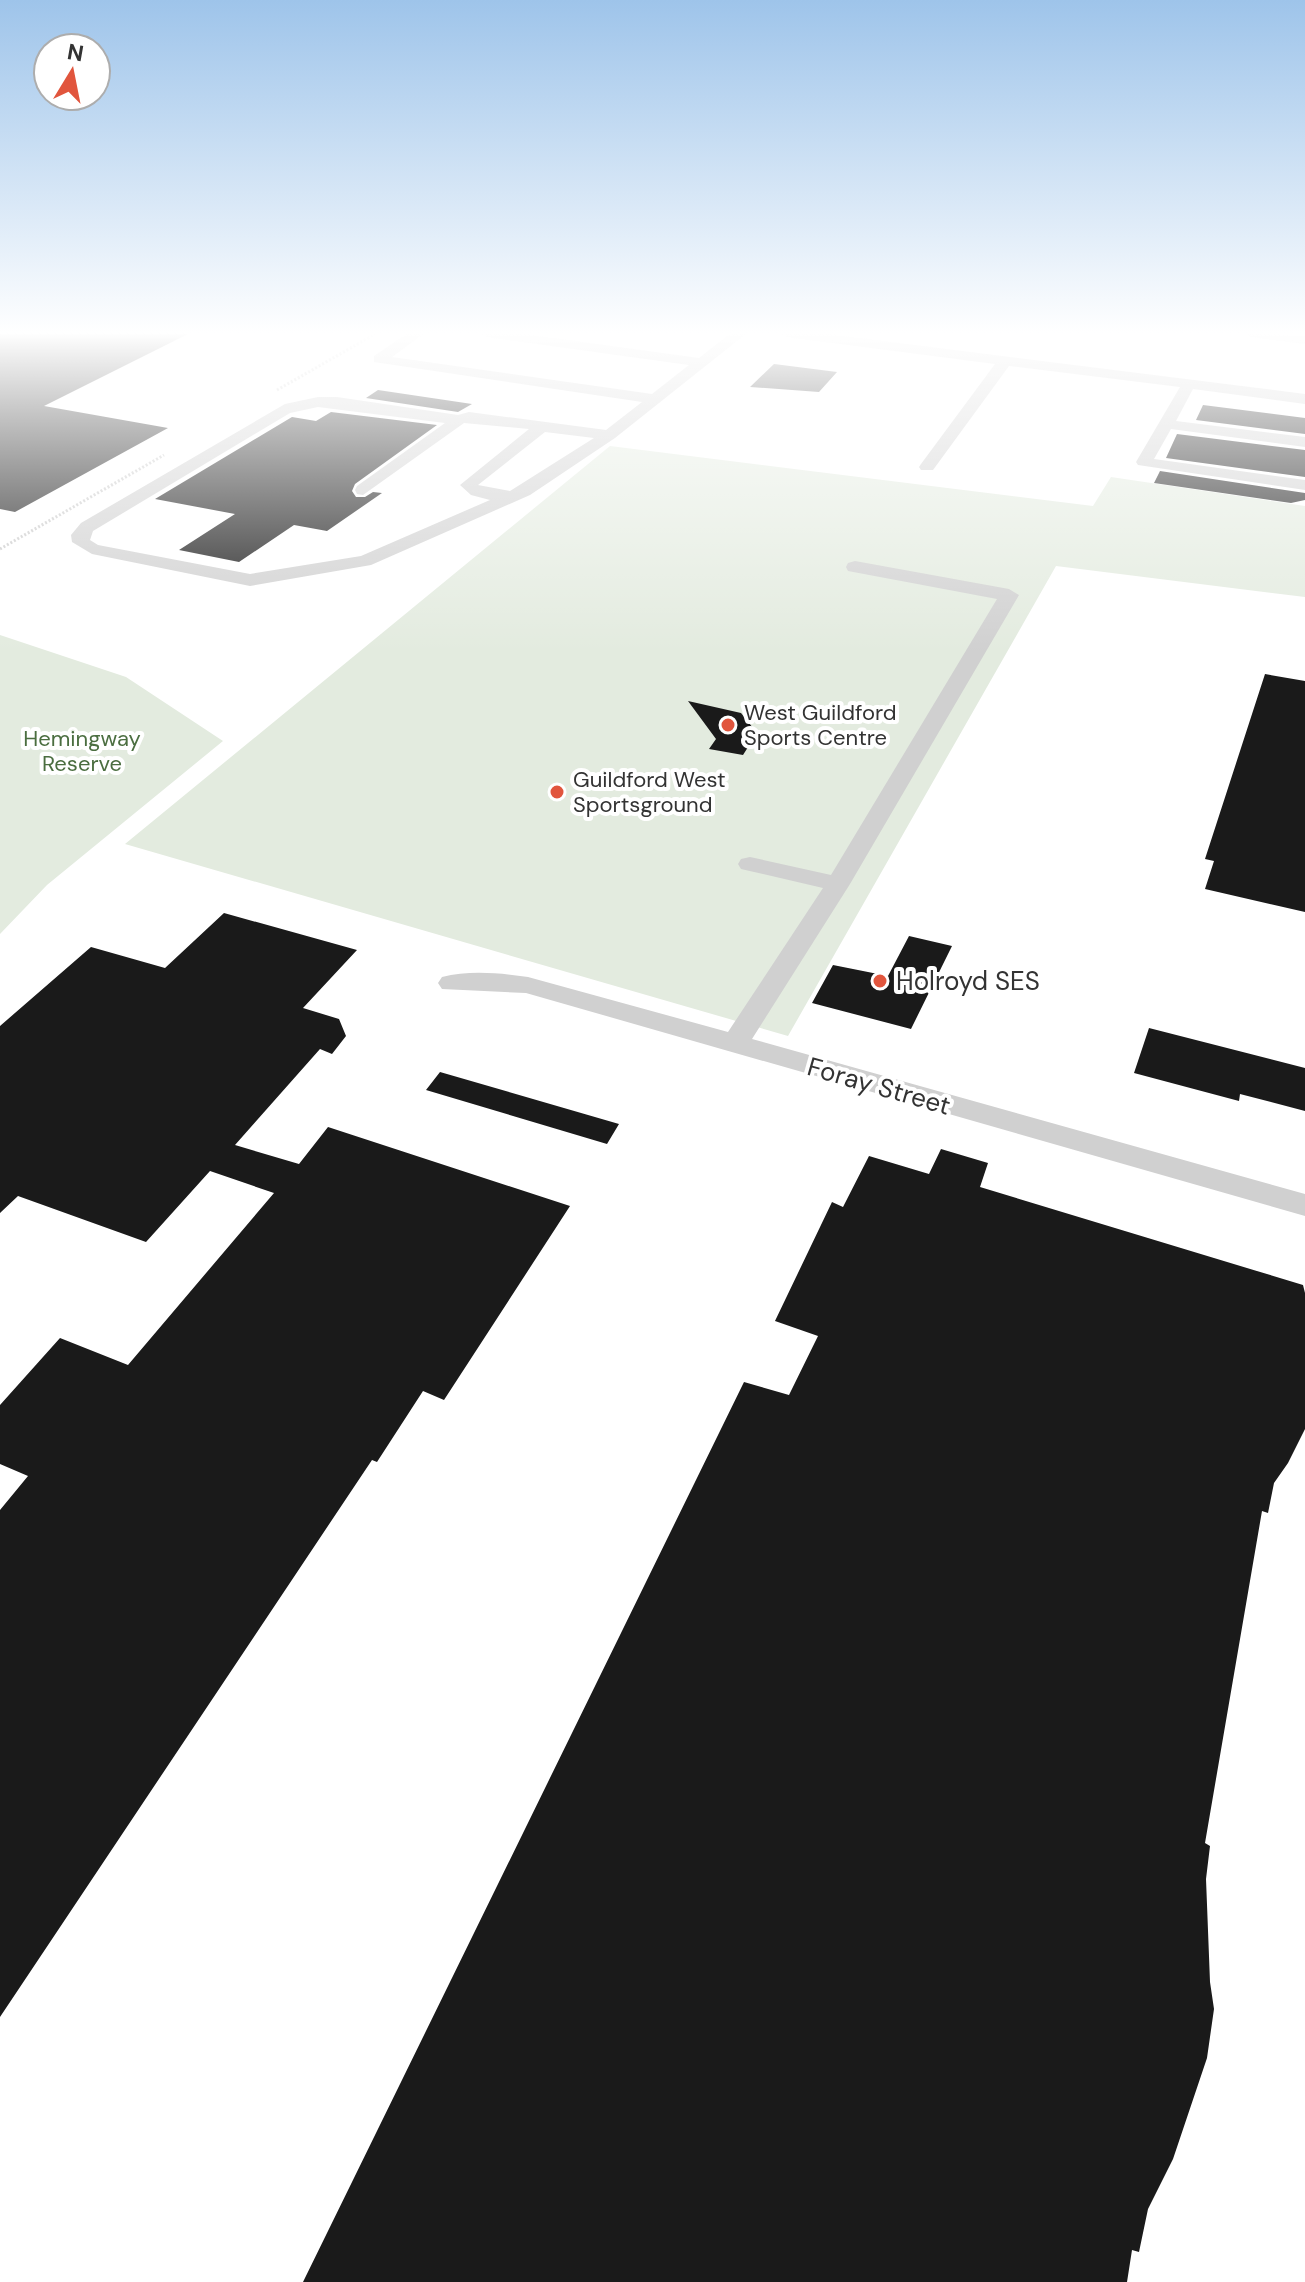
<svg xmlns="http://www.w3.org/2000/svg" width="1305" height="2282" font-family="'DM Sans',sans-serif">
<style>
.green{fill:#e3ebdf}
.building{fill:#1a1a1a}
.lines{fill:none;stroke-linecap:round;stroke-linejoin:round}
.path{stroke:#cacaca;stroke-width:3;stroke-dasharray:2 2;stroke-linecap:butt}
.minor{fill:#d0d0d0;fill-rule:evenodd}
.poi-dot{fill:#e1553d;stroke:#fff;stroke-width:3}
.labels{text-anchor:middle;stroke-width:8;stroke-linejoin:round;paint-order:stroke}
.far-poi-label{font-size:22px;fill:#333;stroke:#fff;text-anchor:start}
.far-park-label{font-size:22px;fill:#4b6e40;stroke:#fff}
.poi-label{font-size:26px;fill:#333;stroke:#fff;text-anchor:start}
.street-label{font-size:26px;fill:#333;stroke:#fff}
</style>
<rect width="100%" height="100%" fill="#fff"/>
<path class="green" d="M610 446 1093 506 1111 477 1305 506V597L1056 566 788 1036 125 844Z
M0 635 126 677 223 741 47 885 0 934Z"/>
<path class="building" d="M0 333H190L44 406 168 428 15 512 0 509Z
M774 364 837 372 819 392 750 387Z
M378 390 472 404 458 412 366 398Z
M1203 405 1305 418V434L1196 420Z
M331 412 437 425 355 484 352 491 356 497H365L373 492 382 493 327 531 294 525 239 562 179 550 235 514 155 499 292 417 316 421Z
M1177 434 1305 450V477L1166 458Z
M1160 471 1305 493V500L1291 503 1154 483Z
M1265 674 1305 681V912L1205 889 1214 861 1205 859Z
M688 701 741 713 757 733 743 755 709 749 716 739Z
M224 913 357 950 303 1008 339 1019 346 1036 332 1054 320 1049 235 1145 299 1164 328 1127 570 1206 444 1400 423 1391 377 1462 372 1460 0 2017V1510L28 1476 0 1464V1405L60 1338 128 1365 274 1193 210 1171 146 1242 18 1196 0 1213V1026L91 947 165 968Z
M909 936 952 946 911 1029 812 1003 833 965 888 976Z
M1149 1028 1305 1068V1111L1240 1094 1239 1101 1134 1073Z
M440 1072 619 1124 607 1144 426 1090Z
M941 1149 988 1163 980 1187 1303 1285 1305 1293V1429L1288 1463 1274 1483 1268 1513 1262 1511 1205 1843 1210 1846 1206 1879 1210 1982 1214 2009 1207 2058 1173 2159 1148 2209 1139 2252 1132 2250 1127 2282H303L744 1382 789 1395 818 1336 775 1321 832 1202 843 1207 869 1156 929 1174Z"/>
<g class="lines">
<path class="path" d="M277 390 377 333
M0 549 164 455"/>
<path class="minor" d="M408 333H425L392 357 652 394 689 365 486 337 479 333H517L699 358 731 333H747L615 438 530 495 371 565 250 586 92 554 72 542 71 535 81 523 285 404 318 397H337L458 415 469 412 606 430 642 402 374 362V356ZM318 407 445 423 357 486 355 490 357 494 363 495 464 423 529 429 460 485 471 495 490 500 361 556 250 574 98 545 90 540 93 531 290 413ZM545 432 594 438 510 491 478 485Z
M779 333H820L1305 394V404L1193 389 1176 421 1305 437V447L1171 429 1154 459 1305 480V490L1138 465 1136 462 1180 387 1009 366 933 470H921L919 467 921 464 995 364 786 337Z
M1244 333 1305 336V344L1251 337Z
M855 561 1009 589 1019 595 850 884 752 1039 1305 1194V1216L526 993 442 989 438 983 442 977C469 970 500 973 528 977L728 1032 823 888 741 869 738 864 741 859 750 857 831 875 997 599 848 571 846 567 848 563Z"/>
</g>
<linearGradient id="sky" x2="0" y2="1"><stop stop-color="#9ec4ea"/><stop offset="0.51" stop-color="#fff"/><stop offset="1" stop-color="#fff" stop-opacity="0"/></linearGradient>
<rect width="1305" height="653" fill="url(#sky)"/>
<g class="poi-dot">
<circle cx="728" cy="725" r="8"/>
<circle cx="557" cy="792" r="8"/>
<circle cx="880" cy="981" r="8"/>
</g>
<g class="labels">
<g class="far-poi-label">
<text x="744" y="720">West Guildford<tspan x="744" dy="25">Sports Centre</tspan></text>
<text x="573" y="787">Guildford West<tspan x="573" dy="25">Sportsground</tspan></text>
</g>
<g class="far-park-label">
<text x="82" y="746">Hemingway<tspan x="82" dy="25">Reserve</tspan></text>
</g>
<g class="poi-label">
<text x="896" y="990">Holroyd SES</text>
</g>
<g class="street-label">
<text transform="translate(879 1086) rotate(16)" y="9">Foray Street</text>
</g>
</g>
<g transform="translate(72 72) rotate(10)"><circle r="38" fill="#ffffff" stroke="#adadad" stroke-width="2"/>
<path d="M0-6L14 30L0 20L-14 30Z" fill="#e1553d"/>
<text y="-12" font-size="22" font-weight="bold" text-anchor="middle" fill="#333333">N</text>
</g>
</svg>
